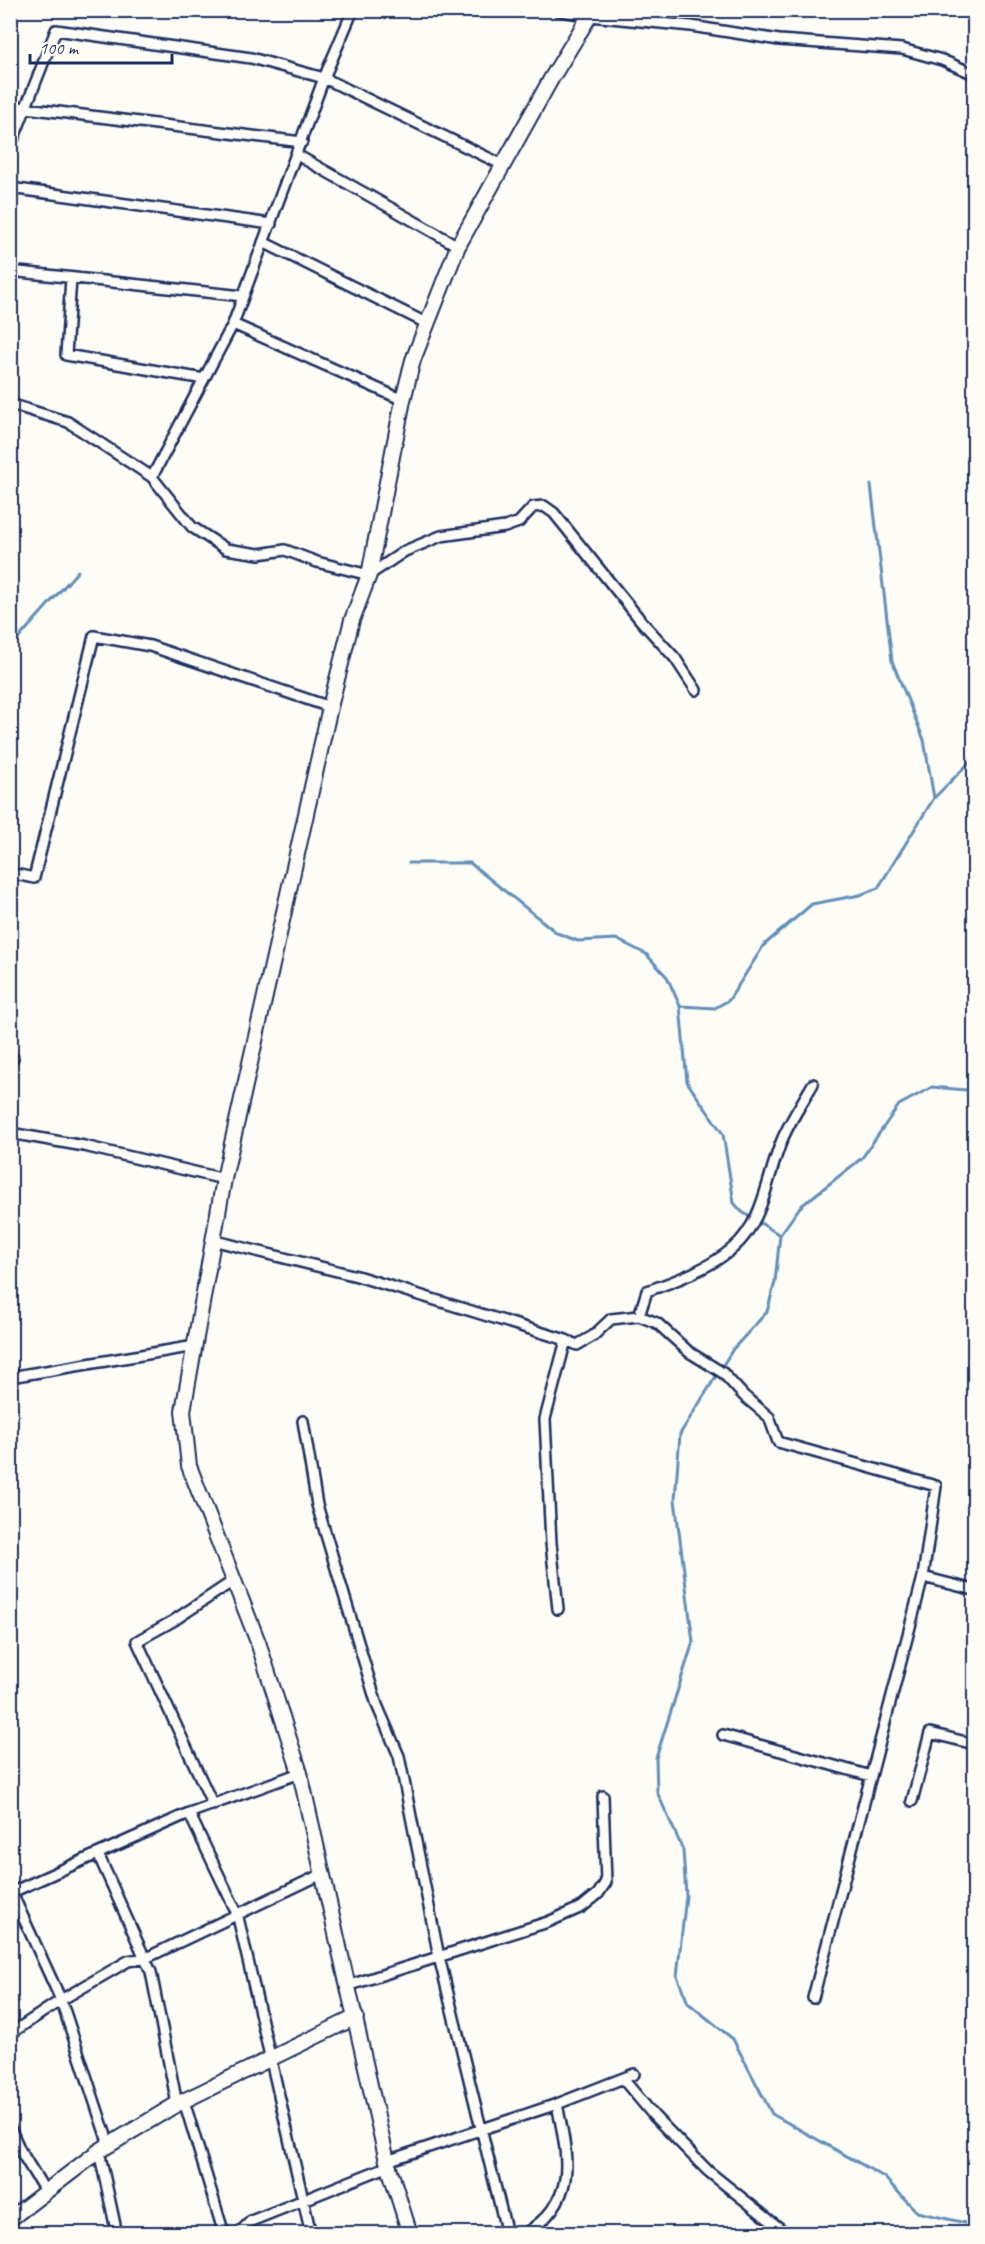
<svg xmlns="http://www.w3.org/2000/svg" width="985" height="2244" font-family="Caveat,sans-serif">
<style>
.lines{fill:none;stroke-linecap:round;stroke-linejoin:round}
.stream{stroke:#628fb7;stroke-width:3}
.street-casing{stroke:#1b2f5e;stroke-width:14}
.secondary-casing{stroke:#1b2f5e;stroke-width:18}
.street{stroke:#fdfcf7;stroke-width:9}
.secondary{stroke:#fdfcf7;stroke-width:14}
</style>
<rect width="100%" height="100%" fill="#fdfcf7"/>
<filter id="ink" filterUnits="userSpaceOnUse"><feTurbulence type="fractalNoise" baseFrequency=".0167" numOctaves="2"/><feDisplacementMap in="SourceGraphic" scale="12" xChannelSelector="R" yChannelSelector="G"/><feConvolveMatrix kernelMatrix="1 2 1 2 8 2 1 2 1" color-interpolation-filters="sRGB"/></filter>
<g filter="url(#ink)">
<g class="lines">
<path class="stream" d="M871 485 892 661 924 740 934 798
M10 638 17 640 78 571
M409 863H470L557 933 578 941 616 939 646 954 667 977 680 1006 687 1082 723 1134 734 1203 742 1212 780 1235
M680 1006 715 1008 729 1000 764 945 812 904 860 895 878 888 934 798 971 761 974 746
M974 1083 966 1090 932 1087 899 1105 862 1158 800 1207 780 1235 775 1282 767 1312 733 1349 680 1434 675 1500 693 1642 656 1758 657 1792 683 1850 686 1896 677 1976 688 2003 733 2039 772 2114 884 2177 917 2212 974 2225"/>
<defs>
<path id="street" d="M557 10 590 16 691 26 779 40 902 49 942 60 974 74
M10 106 302 142
M10 148 56 30 251 58 324 78 503 165
M297 155 458 246
M10 188 271 224
M263 242 426 323
M10 271 243 296
M71 278 66 355 204 379
M233 324 403 400
M10 404 68 422 152 477 192 527 226 549 259 554 285 550 317 562 369 575 405 551 441 536 505 527 519 522 533 507 544 506 554 513 642 622 675 658 696 690
M152 477 233 324 324 78 353 10
M10 873 34 878 94 636 150 646 330 707
M10 1058H13
M10 1133 84 1146 224 1179
M212 1240 357 1276 566 1340 545 1419 551 1543 558 1609
M639 1316 657 1323 689 1352 723 1373 744 1396 769 1417 778 1442 936 1486 923 1577 813 1998
M566 1340 577 1345 593 1336 611 1319 639 1316 647 1291C676 1281 710 1268 733 1248 764 1222 767 1176 782 1140 790 1121 802 1103 813 1084
M10 1377 195 1346
M303 1421 317 1505 377 1705 399 1756 439 1957 507 2234
M923 1577 974 1590
M723 1735 871 1776
M912 1801 930 1733 974 1744
M213 1805 137 1641 173 1621 233 1581
M189 1813 237 1913 311 2234
M98 1854 151 1972 177 2104
M10 1893 189 1813 300 1773
M12 1893 61 2000 109 2145
M347 1986 548 1922 582 1907 598 1894 606 1882 603 1796
M10 2034 61 2000 128 1961 146 1958 322 1874
M623 2079 654 2116 708 2171 787 2234
M184 2101 224 2234
M10 2128 20 2150 45 2191
M99 2151 117 2234
M387 2161 557 2104 634 2074
M238 2234 251 2221 389 2166
M524 2234C579 2201 568 2158 557 2104"/>
<path id="secondary" d="M10 2219 99 2151 177 2104 356 2017
M410 2234 387 2161 300 1773 258 1642 189 1466 183 1411 224 1179 330 707 352 620 369 575 403 400 413 360 458 246 551 79 593 10"/>
</defs>
<use href="#street" class="street-casing"/>
<use href="#secondary" class="secondary-casing"/>
<use href="#street" class="street"/>
<use href="#secondary" class="secondary"/>
</g>
</g>
<rect width="985" height="2244" fill="none" stroke="#fdfcf7" stroke-width="36"/>
<rect x="18" y="18" width="949" height="2208" fill="none" stroke="#1b2f5e" stroke-width="2" filter="url(#ink)"/>
<path d="M30 54v9h142v-9" fill="none" stroke="#1b2f5e" stroke-width="3"/>
<text x="39" y="54" font-size="18" fill="#1b2f5e" stroke="#fdfcf7" stroke-width="4.5" paint-order="stroke">100 m</text>
</svg>
